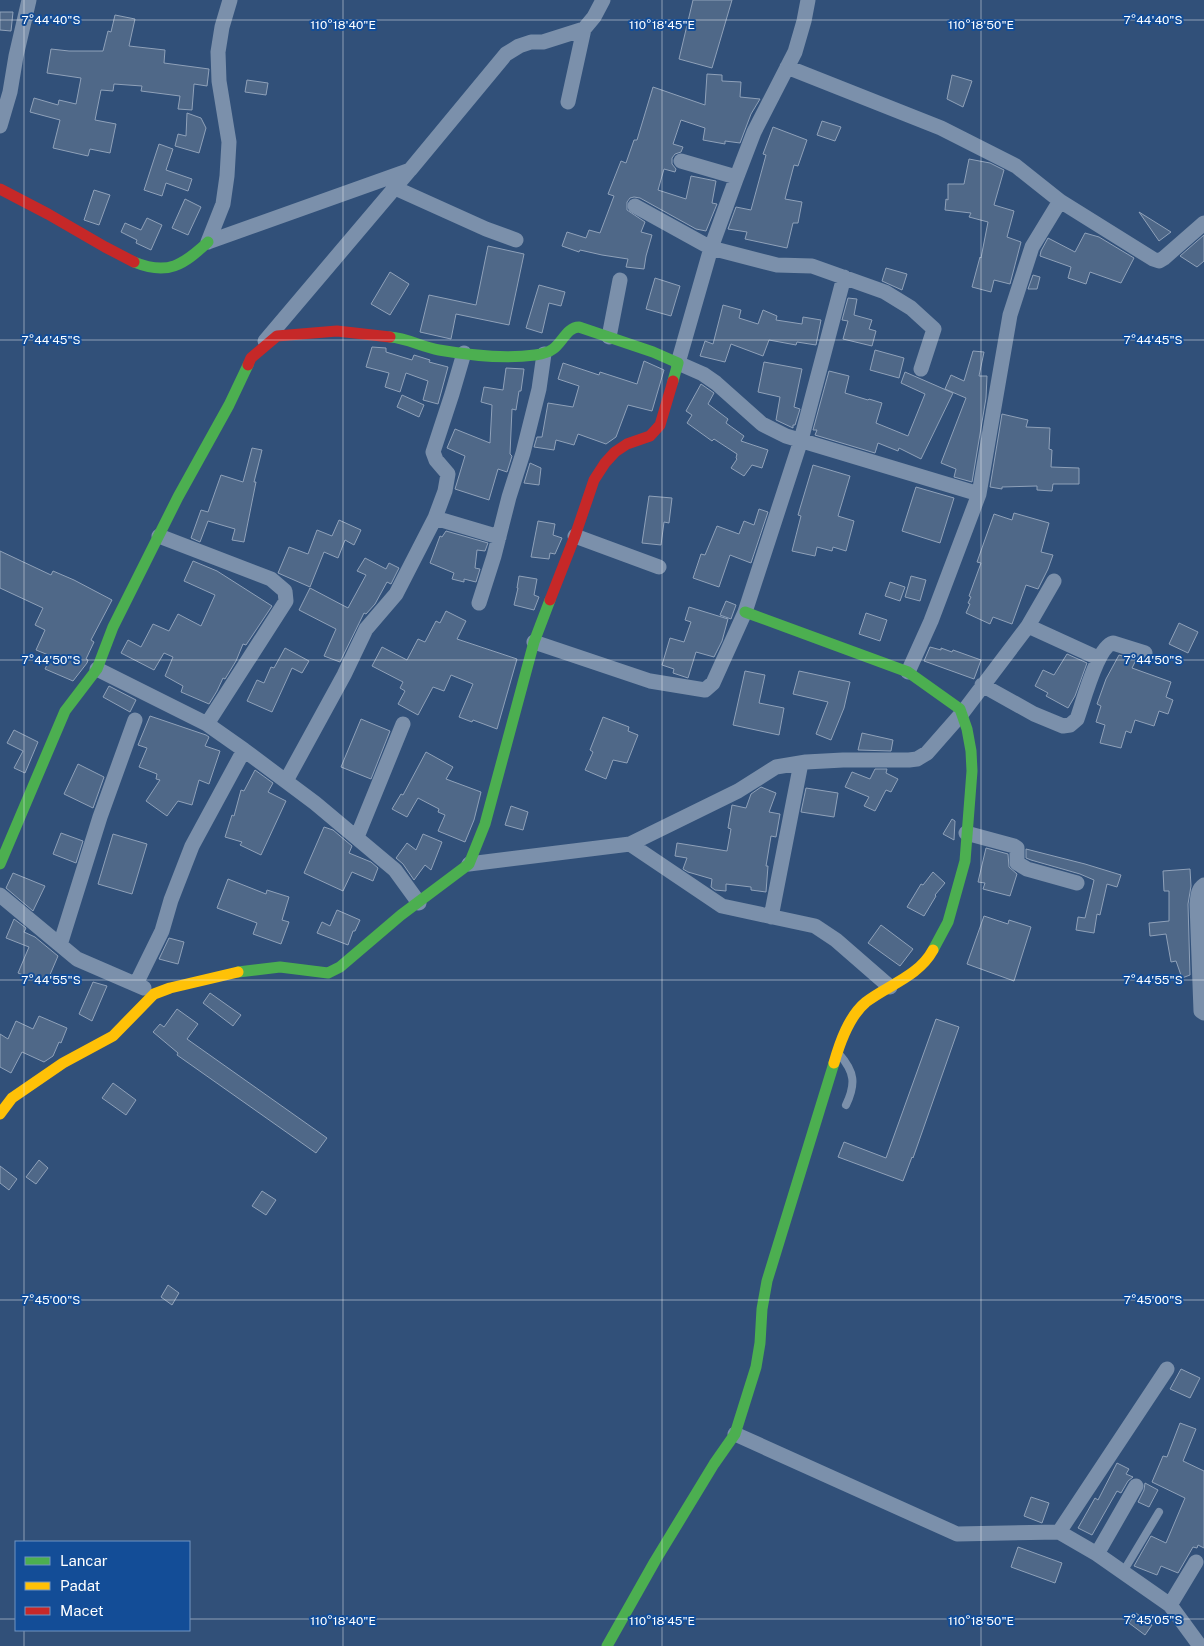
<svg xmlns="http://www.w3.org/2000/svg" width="1204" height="1646" font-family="'Public Sans',sans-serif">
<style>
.building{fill:#4f6888;stroke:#8fa1b9}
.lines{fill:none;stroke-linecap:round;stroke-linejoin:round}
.lane{stroke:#7b90ab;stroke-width:8}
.street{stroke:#7b90ab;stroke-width:15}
.fast{stroke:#4caf50;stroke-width:11}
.slow{stroke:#ffc107;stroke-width:11}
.jam{stroke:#c62828;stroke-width:11}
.ticks{fill:none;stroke:#fff;stroke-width:1;stroke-opacity:0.45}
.ticks-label{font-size:12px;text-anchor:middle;fill:#fff;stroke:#134d97;stroke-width:4;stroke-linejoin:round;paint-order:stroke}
</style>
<rect width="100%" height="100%" fill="#315079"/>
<path class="building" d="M693 0H732L712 68 679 59Z
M0 12H13L11 31 0 30Z
M115 15 135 19 129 46 165 50 164 63 209 69 207 86 194 84 192 110 178 109 180 96 141 91 142 86 114 84 113 91 101 90 95 120 116 124 110 153 90 149 88 156 53 148 60 120 30 112 34 98 58 105 59 100 76 104 81 78 47 73 51 49 69 51H103L108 31 111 32Z
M707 74 722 75V81L741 82 740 97 760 99 751 114 740 143 725 141V144L703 140 705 128 681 120 673 144 683 147 681 152 675 154 672 158V164L676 169 675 172 664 169 658 190 686 199 691 176 716 181 712 203 717 204 706 231 696 229 640 198 634 197 630 198 627 202V210L645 222 641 232 652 235 646 256 644 269 626 267 628 259 602 255 580 250 579 252 562 246 567 232 586 238 589 230 600 233 614 196 608 194 621 161 626 163 634 140H637L653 87 705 105Z
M952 75 972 81 963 107 947 99Z
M247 80 268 83 266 95 245 92Z
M187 113 201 118 206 128 199 153 175 146 178 134 186 136Z
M822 121 841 127 835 141 817 135Z
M773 127 807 140 798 166 794 165 785 199 802 202 798 223H793L787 248 745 239 747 232 728 229 736 207 751 210 766 155 763 154Z
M159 144 173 149 166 170 192 179 188 191 166 183 162 196 144 190Z
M969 159 990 163 1004 170 994 205 1014 211 1007 237 1021 242 1010 284 994 280 991 292 972 287 980 257 981 258 988 222 969 217 971 213 945 210 946 199 948 200V184H964Z
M94 190 110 195 99 225 84 220Z
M185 199 201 207 188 235 172 228Z
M1139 212 1171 232 1159 241Z
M147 218 162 225 151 250 136 243 137 240 121 232 125 223 141 230Z
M1085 233 1099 237 1134 258 1121 283 1090 272 1086 284 1068 278 1071 267 1040 256 1041 251 1048 238 1075 252Z
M1204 235V261L1197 267 1180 256Z
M488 246 524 254 509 325 456 314 451 339 420 332 429 295 476 305Z
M886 268 907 274 902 290 882 281Z
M390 272 409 284 390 315 371 304Z
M1033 275 1040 277 1037 289H1028Z
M655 278 680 286 671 316 646 309Z
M539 285 565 292 561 306 549 303 542 333 526 328Z
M848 298 857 299 854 315 872 320 869 329 876 331 872 346 843 339 848 321 842 320Z
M723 305 741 310 739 318 758 324 763 310 777 316 776 320 802 324 803 317 821 320 816 345 797 342 796 345 769 340 763 356 731 344 725 362 700 356 705 341 713 344Z
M372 347 386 348V352L412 360 414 355 430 360 429 362 448 367 438 404 423 400 428 381 406 373 400 392 385 387 389 373 366 367Z
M875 350 904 358 899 378 870 370Z
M973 351 984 352 979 376H987L986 398 972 482 954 477 956 469 941 463 966 398 945 389 951 375 964 381Z
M644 361 664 370 652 411 628 405 616 437 606 444 578 434 574 445 556 440 554 450 534 447 537 437H542L548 403 573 407 579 386 558 379 563 363 599 375 600 372 637 384Z
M764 362 802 369 794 407 800 409 795 425H793V428L776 420 780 397 758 392Z
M506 368 524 369 521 391H519L516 410 512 409 510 454 512 456 507 472 498 469 489 500 455 489 465 456 447 448 455 429 490 443 492 405 481 402 484 387 503 390Z
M829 371 849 376 845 393 868 400 869 399 882 403 876 423 908 436 925 394 901 383 905 372 953 393 921 459 899 448 898 451 878 443 875 453 815 435 817 430H813Z
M701 384 714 393 708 404 728 419 726 423 744 436 741 441 768 450 762 468 752 465 744 476 731 468 737 459 736 458 737 454 714 439 712 441 687 423 692 415 686 411Z
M402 395 424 405 419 417 397 407Z
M1002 414 1028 420 1026 427 1050 428 1049 449 1052 450 1051 467 1079 468V484H1053L1052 491 1037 490V486L1002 487V489L990 487Z
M252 448 262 450 254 482H256L244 542 232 540 235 529 208 521 200 542 191 538 201 510 208 512 221 475 243 482Z
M530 463 541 468 539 485 524 483Z
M813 465 850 476 838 516 854 521 846 551 833 547 832 551 817 547 815 556 792 551 801 516 798 515Z
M916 487 954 498 940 543 902 531Z
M649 496 672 498 669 523 664 522 661 545 642 543Z
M759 509 768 512 751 563 730 555 719 587 693 578 701 554 705 555 717 526 739 534 744 521 754 525Z
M1014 513 1049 523 1041 552 1053 555 1048 569 1038 589 1026 585 1012 624 993 617 990 624 966 613 970 604 968 603 971 597 969 596 981 563 977 562 994 514 1012 520Z
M339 520 361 530 354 545 345 540 338 558 324 552 310 587 278 573 289 547 308 554 317 530 332 536Z
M538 521 555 524 553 535 562 538 555 554 550 553 549 559 531 557Z
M446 531 488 543 485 551 477 550 475 568 480 569 476 582 464 579V582L452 579 454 573 430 563 440 536 442 537Z
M0 551 51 575 53 571 74 580 112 600 91 640 94 642 86 659 88 660 87 663 73 681 45 669 51 656 36 650 45 630 35 625 43 608 0 588Z
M365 558 386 569 389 563 399 568 391 584 387 582 375 604 366 614 364 613 340 662 324 656 336 629 299 610 310 588 348 608 366 575 357 571Z
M193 561 217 571 272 606 246 645 243 644 236 661 225 679 223 678 217 691 209 704 181 692 183 686 165 676 173 657 164 653 154 670 121 653 128 640 141 647 153 624 169 631 178 614 201 626 215 595 184 581Z
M519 576 537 579 534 595 539 597 534 610 514 605 518 588H517Z
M911 576 926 580 920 601 905 597Z
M890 582 905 587 900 601 885 596Z
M726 601 736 605 731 619 720 615Z
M689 607 728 619 722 641 714 657 696 652 688 678 673 673 674 669 662 665 670 638 684 642 691 622 685 620Z
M446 611 466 621 457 639 517 659 497 729 473 720 472 722 459 717 473 684 451 675 444 691 433 687 418 715 398 704 405 691 400 688 403 682 372 666 382 647 407 660 418 639 425 642 436 621 440 623Z
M866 613 887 620 880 641 859 634Z
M1179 623 1198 632 1188 653 1169 644Z
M930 647 941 650V648L952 652 953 650 981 660 974 679 924 661Z
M285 648 309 661 302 673 292 668 272 712 247 701 257 680 264 683 271 667 274 668Z
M1067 654 1087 663 1075 696 1068 708 1046 696 1048 693 1035 686 1043 670 1054 675Z
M1119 655 1136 660 1132 668 1171 682 1166 697 1173 700 1168 714 1159 711 1154 726 1135 720 1131 733 1126 731 1121 748 1100 743 1105 725 1096 722 1101 706 1097 704 1106 679Z
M745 671 765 675 759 703 784 708 779 735 733 725Z
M799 671 850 682 844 708 831 740 816 734 828 702 793 694Z
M109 686 136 700 130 712 103 697Z
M150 716 206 735 209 737 205 746 220 751 209 784 199 780 192 805 178 801 167 816 146 801 160 780 156 779 157 774 139 767 147 748 138 745Z
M603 717 629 727 628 731 638 735 627 763 613 760 606 779 585 770 593 752 590 750Z
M361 719 390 731 371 779 341 767Z
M14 730 38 742 25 773 14 768 23 751 7 743Z
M862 733 893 740 891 751 858 750Z
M426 752 453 767 446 779 481 792 474 820 465 842 438 831 445 815 438 812 439 809 418 798 407 817 392 809 401 794 403 795Z
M78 764 104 777 93 808 64 794Z
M875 769H887L886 773 898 779 891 792 886 790 875 811 864 806 869 797 845 787 852 772 870 779Z
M255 770 273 783 268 792 286 801 261 855 240 845 242 842 225 837 232 815 234 816 241 790 244 791Z
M761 787 776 793 769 812 780 814 776 837 771 836 766 866H768L766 892 751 890V887L726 884V891L715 890 711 887 712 879 688 872 683 869 687 858 675 856 677 843 727 851 731 829 728 828 732 805 746 808 751 794Z
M806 788 838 793 834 817 801 812Z
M511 806 528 812 523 830 505 825Z
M952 819 955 821 954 840 943 834Z
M324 827 333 830 352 846 349 853 371 862 378 868 373 881 352 872 343 891 304 873Z
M61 833 83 841 76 863 53 854Z
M113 834 147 844 132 894 98 884Z
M423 834 442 842 431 870 425 865 414 880 403 864 396 858 407 843 416 850Z
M986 848 1008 854 1009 867 1017 874 1010 896 983 889 985 883 978 882Z
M1026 849 1085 864 1121 875 1117 887 1107 884 1100 915 1097 914 1094 933 1076 930 1078 917 1085 918 1094 880 1080 874 1031 860 1026 858Z
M1190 869 1191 886 1188 904 1190 975 1182 978 1176 961 1171 962 1166 934 1150 936 1149 923 1169 921V891H1164L1163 871Z
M933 872 945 883 935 895 936 896 924 916 907 907 921 884 923 885Z
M13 873 45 886 33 911 6 888Z
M228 879 266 894 267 890 289 897 282 920 289 922 281 944 253 934 257 923 217 908Z
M337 910 360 920 355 931H353L348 945 317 933 322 922 330 926Z
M984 916 1008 924 1009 920 1031 927 1014 981 967 964Z
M14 919 26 928 24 932 35 937 58 956 46 984 18 973 29 947 6 938Z
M881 925 913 949 900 966 868 943Z
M169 938 184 942 178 964 159 959Z
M93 982 107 986 92 1021 79 1014Z
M210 993 241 1015 233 1026 203 1003Z
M177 1009 198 1024 187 1039 327 1138 316 1153 177 1055 178 1053 153 1032 160 1024 164 1027Z
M39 1016 67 1028 61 1043 59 1042 53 1056 44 1062 22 1052 11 1073 0 1067V1034L8 1039 16 1021 33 1029Z
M936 1019 959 1027 913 1158 912 1157 903 1181 838 1157 844 1142 886 1158Z
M113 1083 136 1100 126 1115 102 1098Z
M39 1160 48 1168 36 1184 26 1177Z
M0 1166 17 1179 9 1190 0 1183Z
M262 1191 276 1200 266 1215 252 1206Z
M168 1285 179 1293 172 1305 161 1297Z
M1181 1369 1200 1378 1190 1398 1170 1389Z
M1180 1423 1196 1429 1183 1461 1204 1471V1548L1198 1545 1197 1548 1193 1547 1178 1573 1161 1566 1157 1575 1134 1566 1151 1536 1166 1543 1185 1498 1152 1482 1163 1456 1167 1457Z
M1117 1463 1129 1469 1126 1474 1133 1477 1128 1481 1121 1493 1117 1491 1092 1535 1078 1528 1095 1498 1098 1500Z
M1145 1483 1158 1490 1149 1507 1138 1502 1144 1490Z
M1031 1497 1049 1503 1042 1523 1024 1516Z
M1018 1547 1062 1563 1055 1583 1011 1567Z
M1136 1613 1152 1625 1145 1635 1129 1623Z"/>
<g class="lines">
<path class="lane" d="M839 1054C855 1072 856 1084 846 1105
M1123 1572 1159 1512"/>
<path class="street" d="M808 0 804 21 795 52 754 132 736 179 711 248 678 363 703 374 716 383 762 424 786 436 979 494
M787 67 941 128 1016 166 1060 201 1153 259 1159 261 1164 258 1204 223
M568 102 584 29
M0 126 10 92 16 56 29 0
M681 161 736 177
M395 188 486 229 516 240
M635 206 711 248 777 265 812 266 885 292 911 308 934 329 921 369
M208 242 410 170 506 54 519 46 531 42H543L584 29 594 17 603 0
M208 242 223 204 227 176 229 142 219 81 218 52 222 27 230 0
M609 337 620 280
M265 341 409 171
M435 518 499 537
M159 536 271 579 285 591 286 601 207 724
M575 536 659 567
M479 603 494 556 509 497 523 453 539 389 544 354
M1028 626 1098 658
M534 642 650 681 705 690 713 683 745 612 801 440 844 277
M97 669 207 724 244 750 315 803 395 870 419 903
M908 672 931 621 979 494 1010 315 1032 247 1060 201
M982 685 1034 714 1063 726 1070 725 1077 719C1083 703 1097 647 1113 643L1145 653
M286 781 344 675 366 629 396 594 435 518 445 491 448 474 436 460 433 452 452 394 464 353
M966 833 1014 846 1017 848V863L1027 869 1077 883
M357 837 403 724
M630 844 722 906 815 926 836 940 890 987
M469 864 630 844 738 791 776 767 806 762 843 760H909L917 759 927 753 963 712 1028 626 1054 581
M1204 885C1197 890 1198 897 1197 904L1201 1011 1204 1013
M0 895 77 959 144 988
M771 917 801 763
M60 945 100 817 135 720
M136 984 162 931 171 900 192 846 244 750
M735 1434 957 1534 1059 1532 1097 1554 1170 1605 1200 1646
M1059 1532 1167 1369
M1097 1554 1136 1486
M1170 1605 1196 1562"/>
<path class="fast" d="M134 262C168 276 183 265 208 242
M390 337C407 338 422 347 439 350 468 355 506 359 535 355 542 354 548 353 553 349 562 343 567 327 579 327L653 352 678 363 673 381
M745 612 908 672 960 709 967 729 971 751 972 771 965 861 948 922 933 950
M0 864 65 711 97 669 113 627 178 497 229 405 248 365
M238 972 280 967 328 973 340 967 401 915 469 864 485 824 534 642 550 600
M607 1646 655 1561 714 1464 735 1434 756 1367 760 1343 762 1309 767 1281 834 1063"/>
<path class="slow" d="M834 1063C840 1042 849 1016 866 1002 888 985 919 976 933 950
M0 1114 12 1098 63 1063 113 1036 154 994 170 988 238 972"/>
<path class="jam" d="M0 189 48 214 105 247 134 262
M248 365 251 358 277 336 337 331 390 337
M550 600 575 536 594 480 605 463 615 452 627 444 650 436 660 425 673 381"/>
</g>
<path class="ticks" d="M24 0V1542M343 0V1646M662 0V1646M981 0V1646M0 20H1204M0 340H1204M0 660H1204M0 980H1204M0 1300H1204M0 1619H16M189 1619H1204M24 1630V1646"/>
<g class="ticks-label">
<text x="51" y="24">7°44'40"S</text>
<text x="1153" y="24">7°44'40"S</text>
<text x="343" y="29">110°18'40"E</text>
<text x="662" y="29">110°18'45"E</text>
<text x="981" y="29">110°18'50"E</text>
<text x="51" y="344">7°44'45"S</text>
<text x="1153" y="344">7°44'45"S</text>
<text x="51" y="664">7°44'50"S</text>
<text x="1153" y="664">7°44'50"S</text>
<text x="51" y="984">7°44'55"S</text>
<text x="1153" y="984">7°44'55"S</text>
<text x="51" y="1304">7°45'00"S</text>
<text x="1153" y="1304">7°45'00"S</text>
<text x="1153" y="1624">7°45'05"S</text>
<text x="343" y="1625">110°18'40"E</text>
<text x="662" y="1625">110°18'45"E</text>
<text x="981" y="1625">110°18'50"E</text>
</g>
<rect x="15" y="1541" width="175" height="90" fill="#134d97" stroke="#7194c1"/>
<rect x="25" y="1557" width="25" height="8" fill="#4caf50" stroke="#7194c1"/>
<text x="60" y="1566" font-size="15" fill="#ffffff">Lancar</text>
<rect x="25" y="1582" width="25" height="8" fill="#ffc107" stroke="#7194c1"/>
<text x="60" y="1591" font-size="15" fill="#ffffff">Padat</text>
<rect x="25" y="1607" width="25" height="8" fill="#c62828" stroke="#7194c1"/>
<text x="60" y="1616" font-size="15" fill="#ffffff">Macet</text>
</svg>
